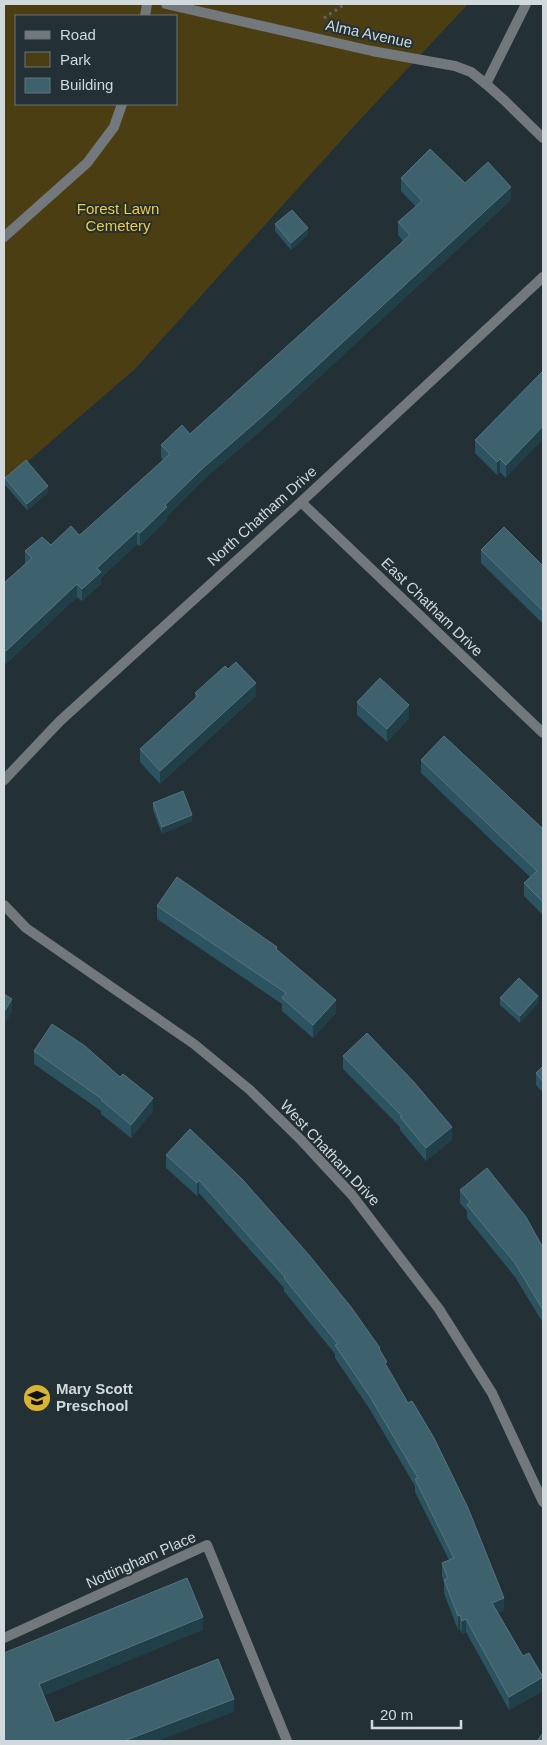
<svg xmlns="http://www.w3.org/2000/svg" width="547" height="1745" font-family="Arial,sans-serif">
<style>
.green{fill:#4b3e13;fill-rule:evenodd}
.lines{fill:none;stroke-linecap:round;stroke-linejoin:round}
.path{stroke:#5c676b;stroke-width:3;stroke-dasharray:2.5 4;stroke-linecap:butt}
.service{stroke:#72787b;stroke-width:10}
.minor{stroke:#72787b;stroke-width:10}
.wall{fill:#2c5360}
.shaded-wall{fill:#213f49}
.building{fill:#3e616e;stroke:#55747f}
.labels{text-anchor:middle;stroke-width:4;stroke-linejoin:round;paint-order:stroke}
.street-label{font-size:15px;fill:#d1d9dc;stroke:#233035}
.park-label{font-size:15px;fill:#f3ca39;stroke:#233035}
.poi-label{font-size:15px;font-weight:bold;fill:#d1d9dc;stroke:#233035;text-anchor:start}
</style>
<rect width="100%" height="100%" fill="#233035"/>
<path class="green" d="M4 4H468L356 124 135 369 4 482ZM16 16H176V104H16Z"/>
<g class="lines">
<path class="path" d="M324 18 345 4"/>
<path class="service" d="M166 4 372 51 455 66 471 72 486 84
M145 16 147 4
M4 237 87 163 114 127 122 104"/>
<path class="minor" d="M526 4 486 84 504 100 543 138
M301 502 543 733
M4 780 60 721 301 502 543 277
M4 905 26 928 194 1044 250 1090 301 1140 352 1195 439 1309 492 1393 543 1502
M4 1638 207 1545 287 1741"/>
</g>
<path class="wall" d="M401 178 465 183 511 200 264 428 203 480 167 516V520L140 546 137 544 101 578V584L82 601 77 597 6 664 4 661V583L25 564V551L51 545 81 534 163 460 161 457V445L190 434 403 241 398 235V222L416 207 401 191Z
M275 224 308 235 291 250 275 231Z
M543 371 506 478 500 472 497 475 475 453V440Z
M5 478 48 493 27 510 5 485Z
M481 550 543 566V624L481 563Z
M195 693 256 696 160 784 140 762V749L195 699Z
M357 702 409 718 387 742 357 715Z
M421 760 543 829V915L524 896V883L530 877 421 773Z
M153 803 192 821 162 834 153 810Z
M157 906 277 950 336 1013 313 1038 282 1011V1004L157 919Z
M500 998 538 1003 520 1023 500 1005Z
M34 1051 153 1111 131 1138 101 1114V1111L34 1064Z
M343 1056 452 1140 426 1161 400 1130V1127L343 1069Z
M543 1066V1093L536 1085V1073Z
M190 1129 380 1351 387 1368 504 1611 498 1613 523 1656 543 1677V1691L509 1710 466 1632 462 1634 460 1629 458 1630 444 1593V1581L442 1576V1563L449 1560 415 1492V1486L369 1408 335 1358V1354L284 1291V1288L199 1193 197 1196 166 1168V1155Z
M460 1190 543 1248V1323L515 1277 467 1218V1211L460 1203Z"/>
<path class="shaded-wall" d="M511 187V200L264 428 203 480 167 516V520L140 546V533L165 505 203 468Z
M308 228V235L291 250V243Z
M543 426V439L506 478V465Z
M500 459V472L497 475V462Z
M48 486V493L27 510V504Z
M137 531V544L101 578V584L82 601V589L97 568Z
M77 584V597L6 664V651Z
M256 683V696L160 784V771Z
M409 705V718L387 742V729Z
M192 815V821L162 834V827Z
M538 996V1003L520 1023V1016Z
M12 999V1012L4 1025V1012Z
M336 1000V1013L313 1038V1025Z
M153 1098V1111L131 1138V1125Z
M452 1127V1140L426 1161V1148Z
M199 1180V1193L197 1196V1183Z
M504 1598V1611L492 1616V1603Z
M460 1615V1629L458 1630V1616Z
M203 1617V1630L39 1698V1684Z
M466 1619V1632L462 1634V1621Z
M543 1677V1691L509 1710V1697Z
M234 1699V1712L158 1741H124Z"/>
<path class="building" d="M430 149 465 183 488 162 511 187 264 415 203 468 165 505 167 507 140 533 137 531 97 568 101 572 82 589 77 584 6 651 4 649V583L32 558 25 551 42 537 51 545 71 526 79 535 81 534 170 454 161 445 182 425 190 434 410 235 398 222 422 201 401 178Z
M292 210 308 228 291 243 275 224Z
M543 371V426L506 465 500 459 497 462 475 440Z
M26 460 48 486 27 504 5 478Z
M504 527 543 566V611L481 550Z
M236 662 256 683 160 771 140 749 198 696 195 693 225 666 228 669Z
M380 678 409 705 387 729 357 702Z
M444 736 543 829V902L524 883 537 871 421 760Z
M183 791 192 815 162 827 153 803Z
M177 877 277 947 276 949 336 1000 313 1025 282 998 286 993 157 906Z
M519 978 538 996 520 1016 500 998Z
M4 994 12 999 4 1012Z
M52 1024 85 1046 120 1077 123 1074 153 1098 131 1125 101 1100 102 1099 34 1051Z
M367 1033 413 1081 452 1127 426 1148 400 1117 402 1116 343 1056Z
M543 1066V1082L536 1073Z
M190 1129 242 1179 309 1255 351 1307 380 1348 379 1349 387 1362 385 1363 408 1403 412 1401 434 1438 468 1508 504 1598 492 1603 523 1656 529 1653 543 1677 509 1697 466 1619 462 1621 460 1615 458 1616 444 1580 448 1578 442 1563 454 1558 415 1479 418 1478 369 1395 335 1345 338 1344 284 1278 285 1277 199 1180 197 1183 166 1155Z
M487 1168 526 1217 543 1248V1310L515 1263 467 1205 470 1202 460 1190Z
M187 1578 203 1617 39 1684 55 1723 218 1659 234 1699 124 1741H4V1653Z
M543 1733V1741H537Z"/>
<defs>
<symbol id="school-disc" viewBox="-11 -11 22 22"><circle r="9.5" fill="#d8b434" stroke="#233035"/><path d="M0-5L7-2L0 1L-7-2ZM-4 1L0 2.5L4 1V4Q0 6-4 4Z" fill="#111"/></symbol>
</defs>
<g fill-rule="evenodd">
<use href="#school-disc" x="21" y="1382" width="32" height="32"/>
</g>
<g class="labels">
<g class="street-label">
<text transform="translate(369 34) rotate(12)" y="5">Alma Avenue</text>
<text transform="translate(262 516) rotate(-42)" y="5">North Chatham Drive</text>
<text transform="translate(432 607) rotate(44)" y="5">East Chatham Drive</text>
<text transform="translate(330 1153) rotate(47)" y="5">West Chatham Drive</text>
<text transform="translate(141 1560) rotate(-24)" y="5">Nottingham Place</text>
</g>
<g class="park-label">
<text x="118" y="214">Forest Lawn<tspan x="118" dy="17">Cemetery</tspan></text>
</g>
<g class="poi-label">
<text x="56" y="1394">Mary Scott<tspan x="56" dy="17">Preschool</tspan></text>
</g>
</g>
<rect width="547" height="1745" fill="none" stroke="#d1d9dc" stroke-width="10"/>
<rect x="15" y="15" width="162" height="90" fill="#233035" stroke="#697478"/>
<rect x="25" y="31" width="25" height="8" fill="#72787b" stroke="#697478"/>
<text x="60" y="40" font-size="15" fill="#d1d9dc">Road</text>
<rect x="25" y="52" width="25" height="15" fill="#4b3e13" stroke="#697478"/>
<text x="60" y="65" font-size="15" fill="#d1d9dc">Park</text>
<rect x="25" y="78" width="25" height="15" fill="#3e616e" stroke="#697478"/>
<text x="60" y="90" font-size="15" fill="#d1d9dc">Building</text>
<path d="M372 1720v8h89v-8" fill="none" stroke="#d1d9dc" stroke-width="2.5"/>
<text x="380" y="1720" font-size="15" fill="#d1d9dc" stroke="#233035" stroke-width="4" paint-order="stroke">20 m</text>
</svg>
